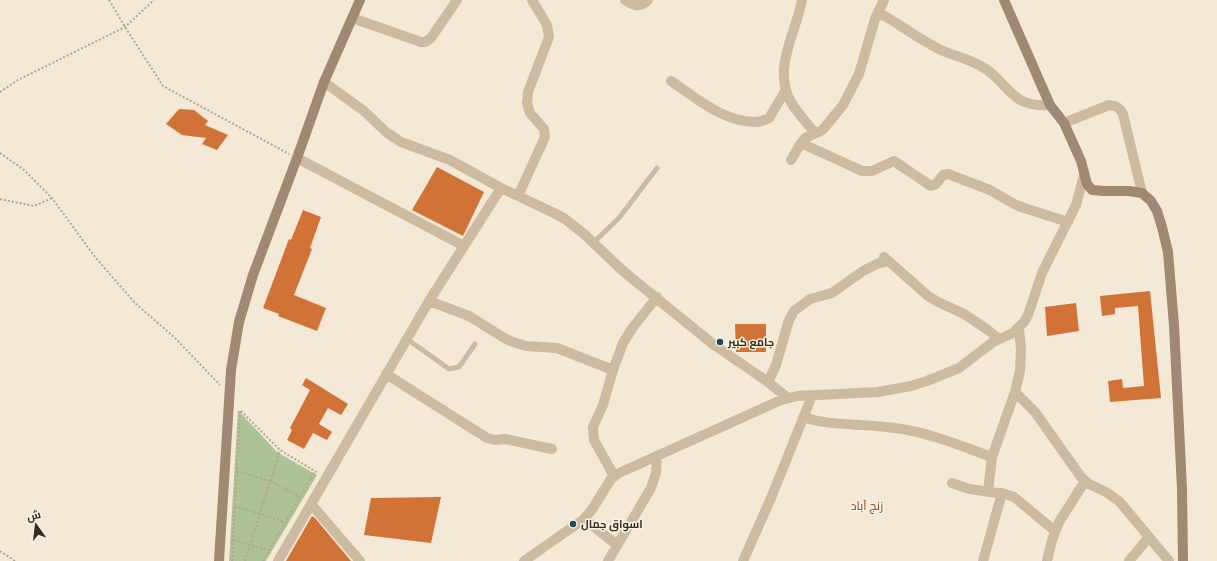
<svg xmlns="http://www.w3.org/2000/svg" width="1217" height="561" font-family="'Roboto Condensed',Cairo,sans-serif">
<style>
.green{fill:#adc395}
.building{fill:#d17236}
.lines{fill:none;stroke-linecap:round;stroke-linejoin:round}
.path{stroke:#b7a58b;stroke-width:2;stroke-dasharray:2 2;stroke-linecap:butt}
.lane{stroke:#ccbba1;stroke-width:5}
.street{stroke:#ccbba1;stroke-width:10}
.secondary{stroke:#9f8972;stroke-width:10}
.poi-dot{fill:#174c5a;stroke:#faf3e2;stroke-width:1.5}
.labels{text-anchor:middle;stroke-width:3;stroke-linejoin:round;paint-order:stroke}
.poi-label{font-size:11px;font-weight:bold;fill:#352c25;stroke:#faf3e2;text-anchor:start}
.neighbourhood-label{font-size:12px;fill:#8b4317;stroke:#faf3e2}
</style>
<rect width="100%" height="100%" fill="#f3e9d6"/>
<path class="green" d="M238 410 277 452 317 475 266 561H229Z"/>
<path class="building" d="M179 109 194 110 208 121 205 125 228 135 217 150 202 144 206 138 182 135 166 124Z
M437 167 484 192 463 236 412 210Z
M303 210 321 217 310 248 312 249 294 295 326 308 317 331 278 316 279 314 263 308 289 239 291 240Z
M1150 291 1161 398 1110 402 1108 381 1122 379 1123 388 1144 386 1138 306 1115 308V314L1102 316 1100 296Z
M1076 303 1079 331 1047 336 1045 307Z
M735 324H766V352H736Z
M306 378 348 404 341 415 328 408 319 424 332 432 327 440 313 433 304 449 287 440 292 430 290 428 310 390 302 385Z
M441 497 431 543 364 535 371 498Z
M312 516 315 518 351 561H286Z"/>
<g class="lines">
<path class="path" d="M109 0 125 27 163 86 289 154
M0 92 18 80 125 27 154 0
M0 153 23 169 52 198 95 257 135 303 174 337 220 385
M0 199 34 206 52 198
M241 411 280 450 318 473
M237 471 270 481 300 497
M235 506 285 522
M233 540 268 550
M0 551 15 561
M232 561 240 410
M245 561 280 450
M263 561 315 471"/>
<path class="lane" d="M593 243 619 218 657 168
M407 339 449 369 459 367 475 344"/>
<path class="street" d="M625 0C633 5 640 9 648 0
M802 0C796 33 772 69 791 102 797 113 807 123 815 133
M878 12C899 24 919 39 941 50 954 56 969 59 981 66 1009 81 1008 108 1050 105
M352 18 421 42H425L431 38 457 0
M671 81C696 98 722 121 754 122 759 122 765 120 769 118L786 90
M324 82 364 111 386 132 401 142 450 160 501 188 554 213 565 219 584 234 623 271 714 345 768 382 788 398
M1064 123 1109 105C1116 105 1120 108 1123 114L1142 193
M801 143 862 171H872L894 161 931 186 936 184 943 175 948 174 990 190 1014 204 1024 208 1068 222
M297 158 464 246
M791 160 801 143 805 138 821 131 825 127 843 105 859 74 875 19 884 0
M518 196 545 137 544 129 530 113 527 103 528 92 549 37 547 25 532 0
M884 257 928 296 938 302 964 314 988 330 999 339
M429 301 469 316 506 339 516 343 526 346 557 348 613 370
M386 374 487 438 495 440 505 439 552 449
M768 382 776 365 789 320 794 311 810 299 832 293 863 271 879 263 888 261
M1015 392 1035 412 1081 477 1089 484 1106 492 1119 501 1169 561
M803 417C834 427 864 423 895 428 928 432 961 446 992 457
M614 476 594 440 593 427 603 405 613 370 623 343 633 327 657 297
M952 483 969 489 1005 494 1014 497 1055 531
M988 492 992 457 1015 392 1020 371 1021 349 1019 328
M311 504 360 561
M584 519 617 545
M278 561 429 301 501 188
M524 561 584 519 593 508 611 479 619 473 781 400 797 396 878 392 911 386 927 381 959 368 993 342 1013 333 1024 322 1028 315 1042 273 1076 205 1084 175
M608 561 651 488 656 473 657 457
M743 561 771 498 812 396
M983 561 1002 493
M1047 561 1052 540 1059 522 1085 481
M1129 561 1149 537"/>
<path class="secondary" d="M1004 0 1050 105 1064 123 1081 161 1087 184 1092 190 1104 191H1129L1142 193 1151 201 1157 211 1162 227 1168 252 1174 325 1182 489 1183 561
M219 561 231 370 239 322 253 275 297 158 324 82 360 0"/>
</g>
<g class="poi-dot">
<circle cx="720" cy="342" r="4"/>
<circle cx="573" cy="524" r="4"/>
</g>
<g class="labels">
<g class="poi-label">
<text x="728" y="346">جامع كبير</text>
<text x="581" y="528">اسواق جمال</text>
</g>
<g class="neighbourhood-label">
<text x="867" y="510">زنج آباد</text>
</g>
</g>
<g transform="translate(36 525) rotate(346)" stroke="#faf3e2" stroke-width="3" paint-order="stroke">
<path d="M0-3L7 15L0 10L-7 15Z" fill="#352c25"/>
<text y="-6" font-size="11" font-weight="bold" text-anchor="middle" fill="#352c25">ش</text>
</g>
</svg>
